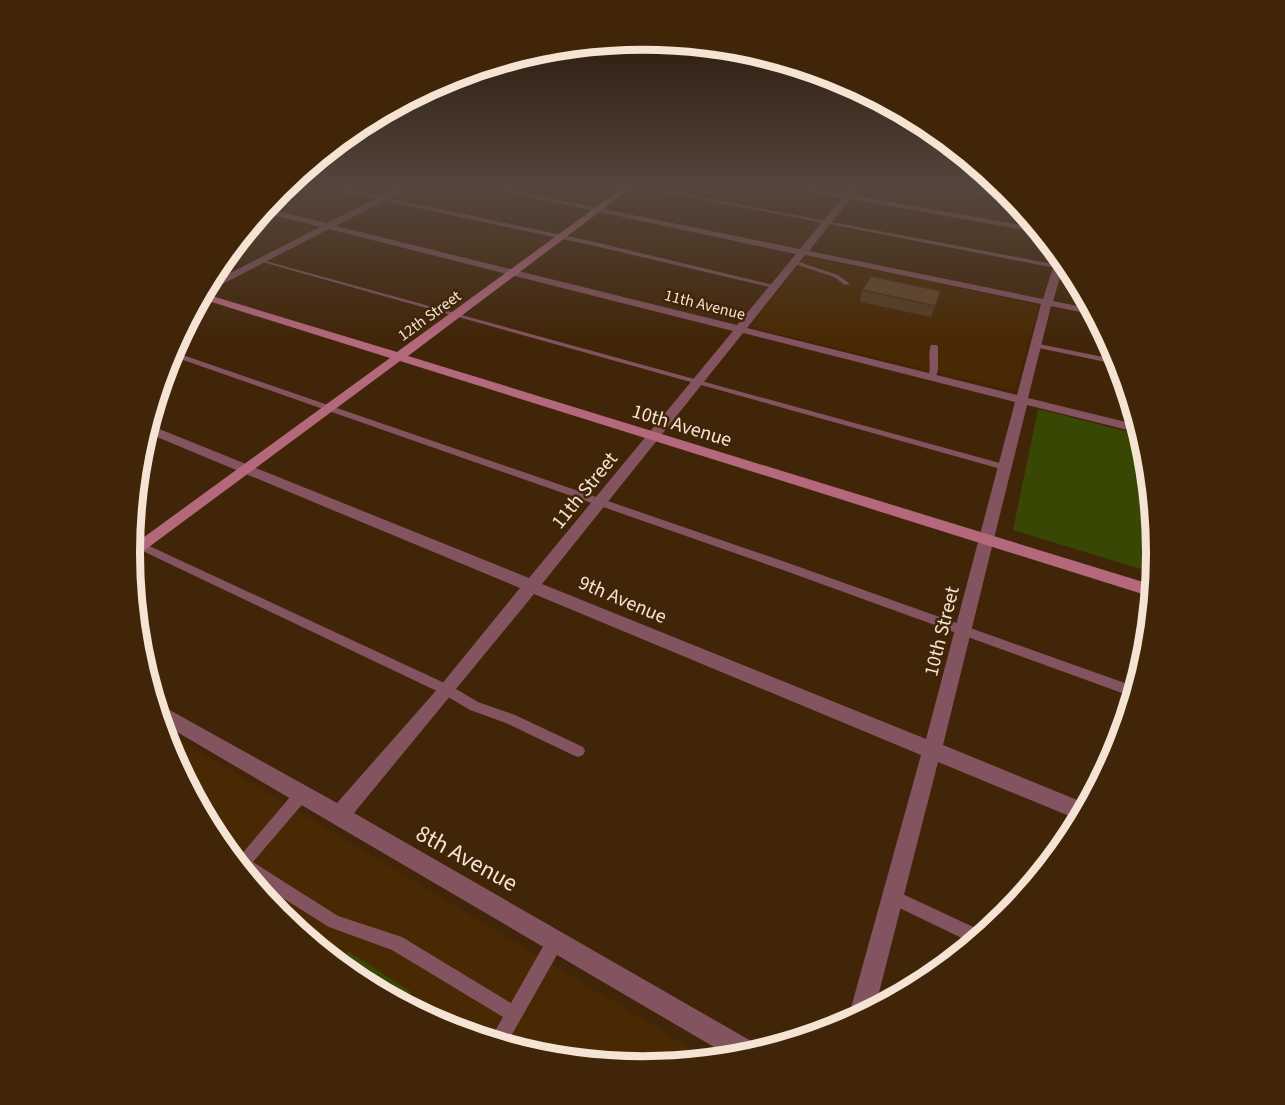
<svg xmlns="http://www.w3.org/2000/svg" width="1285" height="1105" font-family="'Source Sans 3',sans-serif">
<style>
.built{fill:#492904}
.green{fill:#384703}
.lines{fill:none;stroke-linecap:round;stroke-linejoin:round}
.path{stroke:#8e775f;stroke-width:1.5;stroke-dasharray:1.5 3;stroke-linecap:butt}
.lane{fill:#835360;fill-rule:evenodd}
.street{fill:#835360;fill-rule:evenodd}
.secondary{fill:#b3687c;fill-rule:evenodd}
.wall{fill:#563c24}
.shaded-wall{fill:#46311d}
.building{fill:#64462a;stroke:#46311d;stroke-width:1.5}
.labels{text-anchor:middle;stroke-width:5;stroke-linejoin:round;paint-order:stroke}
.far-street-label{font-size:16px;fill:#f5e3d3;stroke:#412508}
.street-label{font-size:20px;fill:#f5e3d3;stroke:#412508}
.near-street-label{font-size:24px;fill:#f5e3d3;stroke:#412508}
.rim{fill:none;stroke:#f5e3d3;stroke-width:8}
</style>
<rect width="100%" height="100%" fill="#412508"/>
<path class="built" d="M284 186H314L272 207 266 205Z
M490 186H615L589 205Z
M806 256 1039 305 1014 391 751 327Z
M162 729 709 1059 642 1066 542 1056 446 1027 357 979 279 915 215 838 168 749Z"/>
<path class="green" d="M1038 409 1141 435C1151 470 1158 537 1154 573L1013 530Z
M348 951 411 992 399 1002 357 979 339 965Z"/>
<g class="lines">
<path class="path" d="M582 186 591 187
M592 186 604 190
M567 191 576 186"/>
<path class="lane" d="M332 186 595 242 777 286 774 288 595 246 330 189 329 188Z
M633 186H643L1069 267 1071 271Z
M936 186H947L1011 196 1014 199Z
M262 260 1007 465 1009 467 1007 469H1001L262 262Z
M792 261H796L838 275 850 284 845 285 834 277 792 263Z
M1034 343 1118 360 1120 365 1034 347Z
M931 345H937L938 347V370L935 379H932L928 377C932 366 927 356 931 345Z
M171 351 791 564 1136 687 1133 697 783 570 169 355Z
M130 537 451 686 478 702 515 715 583 747 585 751 583 755 578 757 573 755 506 723 470 710 443 694 130 545Z
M301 788 306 790 308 795 306 800 253 862 338 916 402 937 511 1003 550 934 556 932 562 934 564 940 562 946 506 1045 490 1040 503 1017 392 950 329 927 246 875 235 862 296 790Z
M894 890 984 932V933L972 943 889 903 886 898 889 893Z"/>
<path class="street" d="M401 186H410L336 226 737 325 796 254 478 186H492L800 249 842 198 789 188 785 186H800L845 194 852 186H860L853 195 1037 228 1042 233 850 199 809 251 1043 299 1056 258 1060 256 1065 261 1053 301 1092 309 1095 315 1051 306 1028 398 1138 425 1140 433 1027 405 943 745 1087 804 1079 820 938 762 875 1008 851 1020 849 1015 921 755 534 594 354 813 758 1045 760 1051 731 1057 160 722 154 704 157 703 337 803 441 685 520 588 145 432 147 424 529 578 733 331 329 229 201 295 205 286 320 227 261 212 264 208 327 223ZM805 255 1041 304 1017 395 747 328ZM743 333 1015 402 926 739 542 584Z"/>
<path class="secondary" d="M625 186H634L408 356 1153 585 1152 597 400 361 130 561 129 548 390 358 199 298 202 293 397 352Z"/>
</g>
<path class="wall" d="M528 186H572L560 194 529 188Z
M1013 198 1018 205 1011 203Z
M862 290 941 291 931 317 860 302Z"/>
<path class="shaded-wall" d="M559 186H572L560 194Z
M941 291 938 302 931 317 935 306Z"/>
<path class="building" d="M871 276 941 291 935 306 862 290Z
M521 1036 553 1057 542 1056 515 1048Z"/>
<linearGradient id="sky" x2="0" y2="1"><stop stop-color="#241404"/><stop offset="0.55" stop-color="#54463d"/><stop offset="1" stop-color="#54463d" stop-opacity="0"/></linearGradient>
<rect width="1285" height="340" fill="url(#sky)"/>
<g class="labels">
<g class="far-street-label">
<text transform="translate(705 304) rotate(14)" y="6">11th Avenue</text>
<text transform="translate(429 315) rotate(-36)" y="6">12th Street</text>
</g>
<g class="street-label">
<text transform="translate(682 425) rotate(17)" y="7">10th Avenue</text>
<text transform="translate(584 490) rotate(-51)" y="7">11th Street</text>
<text transform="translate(623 599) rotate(23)" y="7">9th Avenue</text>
<text transform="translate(941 631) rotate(-76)" y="7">10th Street</text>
</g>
<g class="near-street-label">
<text transform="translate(467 858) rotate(29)" y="8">8th Avenue</text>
</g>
</g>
<path d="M0 0H1285V1105H0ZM140 553a503 503 0 1 1 1006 0a503 503 0 1 1-1006 0Z" fill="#412508" fill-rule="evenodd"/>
<path class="rim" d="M140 553a503 503 0 1 1 1006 0a503 503 0 1 1-1006 0Z"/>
</svg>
